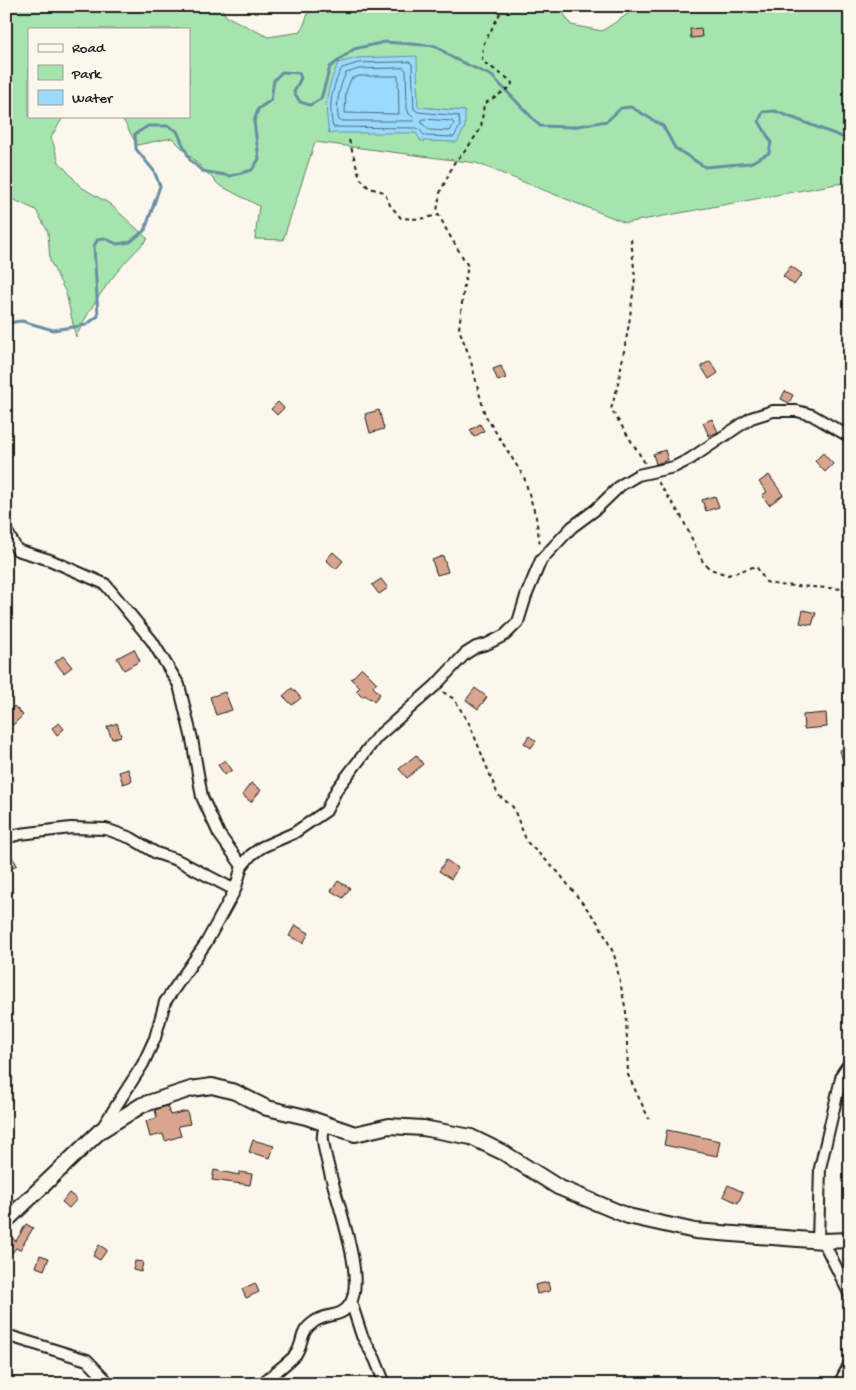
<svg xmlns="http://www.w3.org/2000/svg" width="856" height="1390" font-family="'Gochi Hand',sans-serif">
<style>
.green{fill:#a5e5ad;stroke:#608064;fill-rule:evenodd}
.water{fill:#9bdafd;stroke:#688ea3}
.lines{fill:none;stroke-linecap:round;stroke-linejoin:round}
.shore{stroke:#4f6876;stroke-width:1}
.stream{stroke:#688ea3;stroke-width:3}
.building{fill:#d9a58e;stroke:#1c1c1c}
.street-casing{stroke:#1c1c1c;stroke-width:14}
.secondary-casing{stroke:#1c1c1c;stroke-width:18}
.path{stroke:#1c1c1c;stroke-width:2;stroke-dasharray:4 4;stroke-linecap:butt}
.street{stroke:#fbf7ec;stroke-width:10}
.secondary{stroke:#fbf7ec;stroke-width:14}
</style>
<rect width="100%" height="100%" fill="#fbf7ec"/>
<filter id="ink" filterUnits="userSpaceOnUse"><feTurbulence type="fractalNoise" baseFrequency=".02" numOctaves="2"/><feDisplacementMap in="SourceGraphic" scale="10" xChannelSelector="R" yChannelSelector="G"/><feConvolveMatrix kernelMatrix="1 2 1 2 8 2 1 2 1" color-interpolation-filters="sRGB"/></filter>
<g filter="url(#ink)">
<path class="green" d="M6 6H220L226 16 268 37 301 32 311 6H559L571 25 602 31 628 14 631 6H850V183L836 184 626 223 476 163 315 142 283 240 255 239 259 206 219 185 172 138 137 145 121 116H189V29H29V116H64L51 137 59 162 81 187 110 204 148 239C118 267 93 300 76 337L66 293 50 261 48 232 36 210 6 196ZM418 107 465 111 421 141 417 133Z"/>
<path class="water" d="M417 56 418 107 465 111V127L457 142 421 141 416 133H329C324 102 326 92 338 63L357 58Z"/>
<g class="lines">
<path class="shore" d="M410 62 412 64 414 109 418 112 459 116 460 126 454 137 425 136 420 130 416 128 333 127C328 106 332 86 342 68L358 63Z
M404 68 406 70 407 108 409 114 415 118 414 121H339C335 104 339 88 346 73L359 69Z
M360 76H398L399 114 345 113 346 92 351 79Z
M423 119 452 121 454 124 450 131 429 130 421 122Z"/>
<path class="stream" d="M6 323 22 321 53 330 86 325 98 316 94 246 98 239 104 238 117 244 130 242 145 230 160 186 154 171 136 149 135 134 148 126H168L177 131 190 160 202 171 230 176 252 170 259 159 254 122 258 109 271 100 274 80 282 72 299 73 301 78 294 92 300 102 310 105 321 99 330 67 354 49 385 42 436 46 453 58 492 76 540 126 572 127 607 121 621 108 631 107 663 126 675 148 705 167 750 163 769 153 771 142 759 121 763 112 775 111 850 140"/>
</g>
<path class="building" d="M701 28 702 37 691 38 690 29Z
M791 266 802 274 794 285 783 276Z
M710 361 718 373 709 379 701 366Z
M501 366 506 378 498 381 493 369Z
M785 391 793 395 789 403 781 399Z
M278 402 284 408 277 415 271 409Z
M379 410 384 429 370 433 365 414Z
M712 419 718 432 709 436 703 423Z
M480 424 484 431 474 437 470 430Z
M665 450 668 460 656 464 653 454Z
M823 453 833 464 825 472 815 461Z
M769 475 783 495 769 505 762 495 767 492 759 482Z
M715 496 719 507 706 511 702 500Z
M333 552 343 561 336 569 326 560Z
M443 556 448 572 437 575 432 560Z
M381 579 388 588 379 594 372 585Z
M803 610 816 613 812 625 800 623Z
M134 649 140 661 124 670 117 658Z
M63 656 72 667 64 673 55 662Z
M362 668 377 683 373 687 380 694 374 701 371 698 370 699 365 695 362 697 356 691 360 687 351 679Z
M292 688 301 698 292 705 283 696Z
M475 688 487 697 478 709 466 700Z
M225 692 232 710 216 715 210 697Z
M14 706 23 715 13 725 6 719V715Z
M826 713 827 727 804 729 803 715Z
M59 723 64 729 57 735 52 728Z
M117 723 121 736 112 739 107 727Z
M529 736 536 741 531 748 524 743Z
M850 748V776L847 777 840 750Z
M416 755 423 764 407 778 399 769Z
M225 760 232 770 225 775 218 765Z
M128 769 132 781 123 784 119 772Z
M251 783 261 790 251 802 242 795Z
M6 847 17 865 6 871Z
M446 860 458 868 451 879 439 871Z
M338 881 350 888 343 898 331 891Z
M295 925 309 933 303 943 289 936Z
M167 1106 170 1115 187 1111 190 1124 178 1126 181 1136 165 1141 163 1134 150 1137 146 1121 157 1118 155 1110Z
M667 1130 720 1141 717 1156 664 1145Z
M253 1140 274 1146 270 1158 249 1152Z
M214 1170 239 1175V1172L252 1174 250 1185 212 1180Z
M728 1185 743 1192 738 1203 723 1196Z
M69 1193 77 1199 69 1208 62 1202Z
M26 1224 33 1228 20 1250 16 1248 11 1254 6 1250V1246L12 1238 16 1241Z
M99 1245 107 1250 100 1260 93 1256Z
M40 1255 49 1258 44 1270 36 1267Z
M135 1261 143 1262 141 1272 133 1270Z
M548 1282 550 1291 537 1294 535 1285Z
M255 1283 259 1292 246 1298 242 1289Z"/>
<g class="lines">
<defs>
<path id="street" d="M6 530 17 550 50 560 105 584 152 641 179 685 192 739 202 797 219 834 242 866
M6 838 20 834 71 828 106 829 131 838 156 853 177 860 235 890
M102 1128 143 1064 155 1038 165 1002 206 943 235 890 242 866 251 855 262 847 294 833 326 811 337 789 377 737 435 686 465 654 476 647 487 644 505 635 518 622 526 596 541 560 572 527 595 510 621 485 638 475 674 467 690 459 751 418 773 411H797L812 415 850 437
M818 1241 820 1168 842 1074 850 1062
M823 1241 850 1295
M351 1302 362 1336 375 1359 385 1384
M6 1335 87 1360 110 1384
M261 1384C268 1378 292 1360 296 1354 304 1342 299 1332 314 1322 326 1313 342 1318 350 1304 369 1273 326 1178 323 1140 322 1135 324 1129 325 1125
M839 1384 850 1363"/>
<path id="secondary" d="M6 1221 100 1131 142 1105 191 1089 212 1086 235 1092 267 1108 306 1117 355 1134 389 1126 423 1128 471 1137 504 1153 558 1187 628 1216 695 1231 823 1241 850 1240"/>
</defs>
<use href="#street" class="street-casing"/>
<use href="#secondary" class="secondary-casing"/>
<path class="path" d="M504 6 483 45 482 61 507 78 512 83 511 87 484 104 481 128 466 150 454 163 440 193 437 211 447 231 468 266 464 286 459 329 470 358 485 415 524 477 536 517 540 545
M349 140 360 178 369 188 384 192 390 205 401 218 420 219 439 215
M631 239 635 278 629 324 617 389 611 409 645 463
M658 482 681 516 703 562 710 569 728 575 756 566 766 582 778 585 845 589 850 592
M443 692 454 699 470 725 498 795 513 807 527 842 558 872 599 924 614 954 623 996 626 1012 628 1075 649 1119"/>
<use href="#street" class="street"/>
<use href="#secondary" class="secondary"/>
</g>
</g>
<rect width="856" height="1390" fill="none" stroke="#fbf7ec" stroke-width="25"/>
<rect x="12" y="12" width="831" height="1365" fill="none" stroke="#1c1c1c" stroke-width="2" filter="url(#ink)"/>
<rect x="28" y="28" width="162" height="90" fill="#fbf7ec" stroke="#a29f99"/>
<rect x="38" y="44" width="25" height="8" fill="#fbf7ec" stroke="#a29f99"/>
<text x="72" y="52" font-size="15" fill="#1c1c1c">Road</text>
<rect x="38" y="65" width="25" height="15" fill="#a5e5ad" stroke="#a29f99"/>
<text x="72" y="78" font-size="15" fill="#1c1c1c">Park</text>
<rect x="38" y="90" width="25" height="15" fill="#9bdafd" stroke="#a29f99"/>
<text x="72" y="102" font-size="15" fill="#1c1c1c">Water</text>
</svg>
